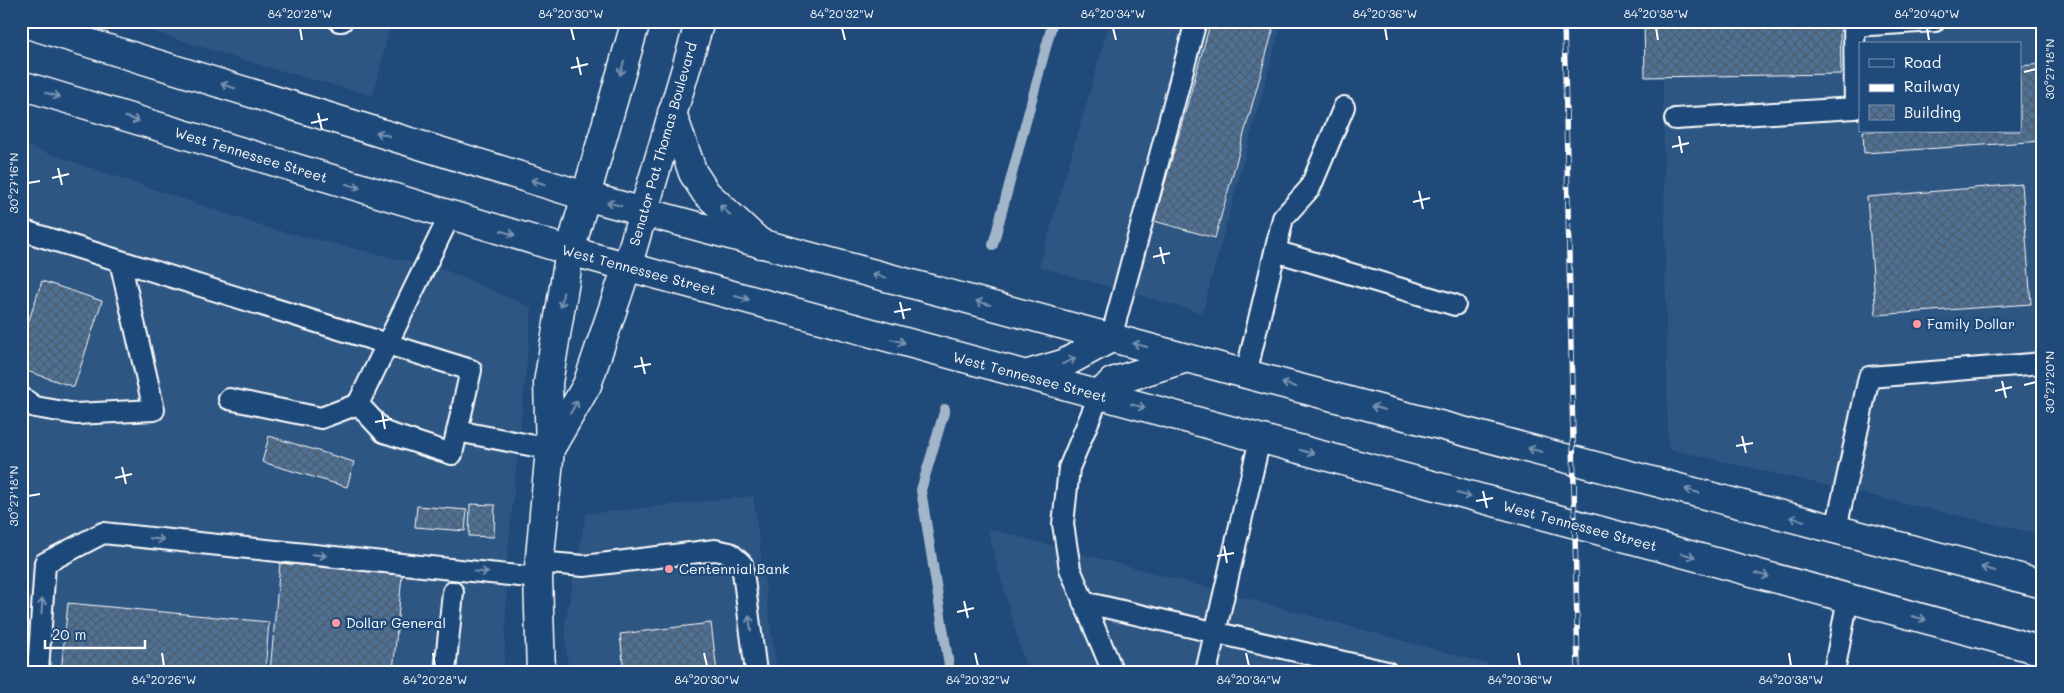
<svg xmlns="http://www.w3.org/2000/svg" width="2064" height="693" font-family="Mali,sans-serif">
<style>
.built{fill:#2e5683;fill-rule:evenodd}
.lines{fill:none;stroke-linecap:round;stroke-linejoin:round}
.stream{stroke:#a3b5c8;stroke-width:10}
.building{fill:url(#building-cross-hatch);stroke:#fff}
.lane-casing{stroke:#fff;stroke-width:24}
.street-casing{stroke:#fff;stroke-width:31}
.secondary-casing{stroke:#fff;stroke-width:31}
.primary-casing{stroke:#fff;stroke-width:31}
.lane{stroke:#1f4a7a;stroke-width:20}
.street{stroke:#1f4a7a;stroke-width:28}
.secondary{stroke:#1f4a7a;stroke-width:28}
.primary{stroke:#1f4a7a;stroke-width:28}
.rail-casing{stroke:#fff;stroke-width:5.5}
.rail{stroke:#1f4a7a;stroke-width:4;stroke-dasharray:11;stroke-linecap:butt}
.oneway{stroke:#7992af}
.ticks{fill:none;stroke:#fff;stroke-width:2}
.poi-dot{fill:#ff9aa2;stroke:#1f4a7a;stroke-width:2}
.labels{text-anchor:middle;stroke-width:5;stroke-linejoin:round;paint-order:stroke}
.street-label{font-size:14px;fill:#fff;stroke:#1f4a7a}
.poi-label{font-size:14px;fill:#fff;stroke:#1f4a7a;text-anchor:start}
.neatline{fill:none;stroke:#fff;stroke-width:2}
.ticks-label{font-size:12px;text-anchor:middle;fill:#fff}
</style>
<defs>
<pattern id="building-cross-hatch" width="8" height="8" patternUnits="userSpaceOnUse" patternTransform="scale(1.25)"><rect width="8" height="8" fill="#507197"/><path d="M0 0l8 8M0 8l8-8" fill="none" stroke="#4e5b6a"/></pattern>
</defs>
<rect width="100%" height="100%" fill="#1f4a7a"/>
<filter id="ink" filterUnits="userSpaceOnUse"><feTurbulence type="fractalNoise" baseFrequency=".02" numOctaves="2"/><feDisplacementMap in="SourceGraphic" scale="10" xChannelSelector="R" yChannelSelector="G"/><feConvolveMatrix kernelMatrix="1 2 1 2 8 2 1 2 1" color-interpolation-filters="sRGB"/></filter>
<g filter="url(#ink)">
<path class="built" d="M121 21H391L373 96 242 60Z
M1110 21H1282L1202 313 1039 267Z
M1662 21H2043V535L1668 449ZM1860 44H2020V131H1860Z
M21 144 268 228 448 271 532 308 508 551 504 672H21Z
M753 496 777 672H568L565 624 586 514Z
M987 528 1511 670V672H1027Z"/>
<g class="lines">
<path class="stream" d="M993 245 1053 21
M945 409 921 490 950 672"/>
</g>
<path class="building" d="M1211 21H1242L1273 30 1215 238 1154 221Z
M1644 21H1840L1841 74 1645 77Z
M2043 64V141L1864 153 1863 131H2020V66Z
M2022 184 2031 304 1876 315 1867 197Z
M42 281 102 301 74 387 21 369V344Z
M269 436 354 462 347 487 262 462Z
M470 504 495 505 494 537 469 536Z
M417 506 467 510 465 531 415 527Z
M280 563 402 575 393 672H270Z
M68 603 269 622 265 672H61Z
M711 623 717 672H624L620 634Z"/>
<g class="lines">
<defs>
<path id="lane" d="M339 21H342
M1854 26 1935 21
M1675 119 1855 108 1854 21
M21 230 471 370 452 454 384 432 358 404
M1275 251 1455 305
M1111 338 1196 21
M1246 374 1283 218 1310 188 1344 107
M1099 396 1069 468 1063 524 1070 569 1113 672
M21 397 35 407 76 414 154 410 120 261
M229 399 321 418 358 404 450 215
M457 431 550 449
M1836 529 1869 377 2043 363
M538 562 584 566 715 550 730 553 742 564 756 672
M1083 602 1387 672
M38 672 45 563 103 533 538 578
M445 672 453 592
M1206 672 1260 439
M1834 672 1848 598"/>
<path id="street" d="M550 449 587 385 627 267 700 21
M541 672 538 578 550 449 548 383 570 251 636 21"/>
<path id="secondary" d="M672 113 693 173 706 193 761 244"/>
<path id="primary" d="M21 22 585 196 1246 374 2043 584
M21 85 570 251 2043 651
M1025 375 1063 364 1111 338
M1099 396 1112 382 1187 358"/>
</defs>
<use href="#lane" class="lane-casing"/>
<use href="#street" class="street-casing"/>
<use href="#secondary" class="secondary-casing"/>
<use href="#primary" class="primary-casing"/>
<use href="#lane" class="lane"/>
<use href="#street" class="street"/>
<use href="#secondary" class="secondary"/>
<use href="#primary" class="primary"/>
<defs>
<path id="rail" d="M1564 21 1578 672"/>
</defs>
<use href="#rail" class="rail-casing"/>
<use href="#rail" class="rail"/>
</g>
<defs><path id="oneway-shaft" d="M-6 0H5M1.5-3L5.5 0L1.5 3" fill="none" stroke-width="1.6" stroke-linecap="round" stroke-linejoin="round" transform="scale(1.25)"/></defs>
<g class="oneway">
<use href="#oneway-shaft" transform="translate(622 68) rotate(106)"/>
<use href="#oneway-shaft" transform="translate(228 86) rotate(-163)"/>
<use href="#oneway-shaft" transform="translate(53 95) rotate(17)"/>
<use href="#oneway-shaft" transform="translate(132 119) rotate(17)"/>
<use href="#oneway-shaft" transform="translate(383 134) rotate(-163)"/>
<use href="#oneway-shaft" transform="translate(538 182) rotate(-163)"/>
<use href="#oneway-shaft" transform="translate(353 186) rotate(17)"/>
<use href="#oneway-shaft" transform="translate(614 204) rotate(-165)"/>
<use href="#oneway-shaft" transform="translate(725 210) rotate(-137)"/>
<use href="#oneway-shaft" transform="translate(508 233) rotate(17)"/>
<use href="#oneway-shaft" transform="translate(879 276) rotate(-165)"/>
<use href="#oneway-shaft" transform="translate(742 298) rotate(15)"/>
<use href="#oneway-shaft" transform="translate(562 300) rotate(99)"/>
<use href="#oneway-shaft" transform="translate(983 303) rotate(-165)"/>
<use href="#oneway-shaft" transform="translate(898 341) rotate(15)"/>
<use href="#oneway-shaft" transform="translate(1140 345) rotate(-165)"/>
<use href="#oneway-shaft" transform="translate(1069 361) rotate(-25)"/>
<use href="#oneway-shaft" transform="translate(1289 385) rotate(-165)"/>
<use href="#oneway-shaft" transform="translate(1138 406) rotate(15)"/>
<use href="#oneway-shaft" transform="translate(574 407) rotate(-60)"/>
<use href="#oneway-shaft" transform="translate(1378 408) rotate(-165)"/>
<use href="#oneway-shaft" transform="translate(1535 450) rotate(-165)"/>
<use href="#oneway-shaft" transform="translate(1307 452) rotate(15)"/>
<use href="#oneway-shaft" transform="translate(1692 491) rotate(-165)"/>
<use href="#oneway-shaft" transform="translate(1464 495) rotate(15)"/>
<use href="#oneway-shaft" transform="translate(1797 519) rotate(-165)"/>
<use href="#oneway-shaft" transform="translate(157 539) rotate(6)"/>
<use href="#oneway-shaft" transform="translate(319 555) rotate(6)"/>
<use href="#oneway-shaft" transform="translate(1688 555) rotate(15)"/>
<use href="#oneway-shaft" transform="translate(1988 569) rotate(-165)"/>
<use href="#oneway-shaft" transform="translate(481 572) rotate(6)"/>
<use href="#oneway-shaft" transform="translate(1762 575) rotate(15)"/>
<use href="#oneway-shaft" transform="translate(42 606) rotate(-86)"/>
<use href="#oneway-shaft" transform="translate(1919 618) rotate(15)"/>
<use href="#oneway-shaft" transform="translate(750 623) rotate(-98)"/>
</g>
</g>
<path class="ticks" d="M300 28 302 40M571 28 574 40M842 28 845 40M1113 28 1116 40M1385 28 1387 40M1656 28 1658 40M1927 28 1929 40M577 57 581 75M571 68 588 64M2024 72 2036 69M318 113 322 130M311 123 328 119M1679 136 1682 153M1672 147 1689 143M58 168 62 185M52 178 69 174M28 183 40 181M1419 191 1423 209M1413 202 1430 198M1160 247 1164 264M1153 257 1170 253M900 302 904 319M894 312 911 309M641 357 645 374M634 367 651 364M2002 381 2006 398M2024 385 2036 382M1995 391 2012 387M382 412 385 429M375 422 392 419M1742 436 1746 453M1736 446 1753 443M122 467 126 484M115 478 132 474M1483 491 1487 508M28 496 40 494M1476 501 1493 498M1224 546 1227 563M1217 556 1234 553M964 601 968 618M957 612 974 608M162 653 164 666M433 653 435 666M704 653 707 666M975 653 978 666M1246 653 1249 666M1518 653 1520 666M1789 653 1791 666"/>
<g class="poi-dot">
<circle cx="1917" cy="324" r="5"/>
<circle cx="669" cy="569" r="5"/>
<circle cx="336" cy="623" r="5"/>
</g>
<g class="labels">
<g class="street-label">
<text transform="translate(663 144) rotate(-74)" y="5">Senator Pat Thomas Boulevard</text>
<text transform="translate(251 155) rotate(17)" y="5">West Tennessee Street</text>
<text transform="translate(639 270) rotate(15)" y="5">West Tennessee Street</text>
<text transform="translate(1030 377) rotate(15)" y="5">West Tennessee Street</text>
<text transform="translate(1580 526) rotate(15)" y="5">West Tennessee Street</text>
</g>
<g class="poi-label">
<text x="1927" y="329">Family Dollar</text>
<text x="679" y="574">Centennial Bank</text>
<text x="346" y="628">Dollar General</text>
</g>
</g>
<rect width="2064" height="693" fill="none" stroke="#1f4a7a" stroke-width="55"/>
<rect x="1859" y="42" width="162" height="90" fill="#1f4a7a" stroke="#7992af"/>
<rect x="1869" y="59" width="25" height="8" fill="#1f4a7a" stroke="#7992af"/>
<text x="1904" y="68" font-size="15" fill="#ffffff">Road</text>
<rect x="1869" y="84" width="25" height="8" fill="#ffffff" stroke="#7992af"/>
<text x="1904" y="92" font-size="15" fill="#ffffff">Railway</text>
<rect x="1869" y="105" width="25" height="15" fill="url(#building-cross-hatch)" stroke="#7992af"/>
<text x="1904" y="118" font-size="15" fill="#ffffff">Building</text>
<path d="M45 640v8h100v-8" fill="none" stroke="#ffffff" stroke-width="2.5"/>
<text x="52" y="640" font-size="15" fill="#ffffff" stroke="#1f4a7a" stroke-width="4" paint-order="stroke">20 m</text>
<rect x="28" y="28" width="2008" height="638" class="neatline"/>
<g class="ticks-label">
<text x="300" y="18">84°20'28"W</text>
<text x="571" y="18">84°20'30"W</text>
<text x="842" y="18">84°20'32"W</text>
<text x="1113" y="18">84°20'34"W</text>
<text x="1385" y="18">84°20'36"W</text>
<text x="1656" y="18">84°20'38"W</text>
<text x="1927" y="18">84°20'40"W</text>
<text transform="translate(2050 69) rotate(-90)" y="4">30°27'18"N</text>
<text transform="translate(14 183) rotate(-90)" y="4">30°27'16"N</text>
<text transform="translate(2050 382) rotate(-90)" y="4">30°27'20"N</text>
<text transform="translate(14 496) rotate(-90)" y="4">30°27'18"N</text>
<text x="164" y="684">84°20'26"W</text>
<text x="435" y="684">84°20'28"W</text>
<text x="707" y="684">84°20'30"W</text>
<text x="978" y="684">84°20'32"W</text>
<text x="1249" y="684">84°20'34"W</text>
<text x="1520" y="684">84°20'36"W</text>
<text x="1791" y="684">84°20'38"W</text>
</g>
</svg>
